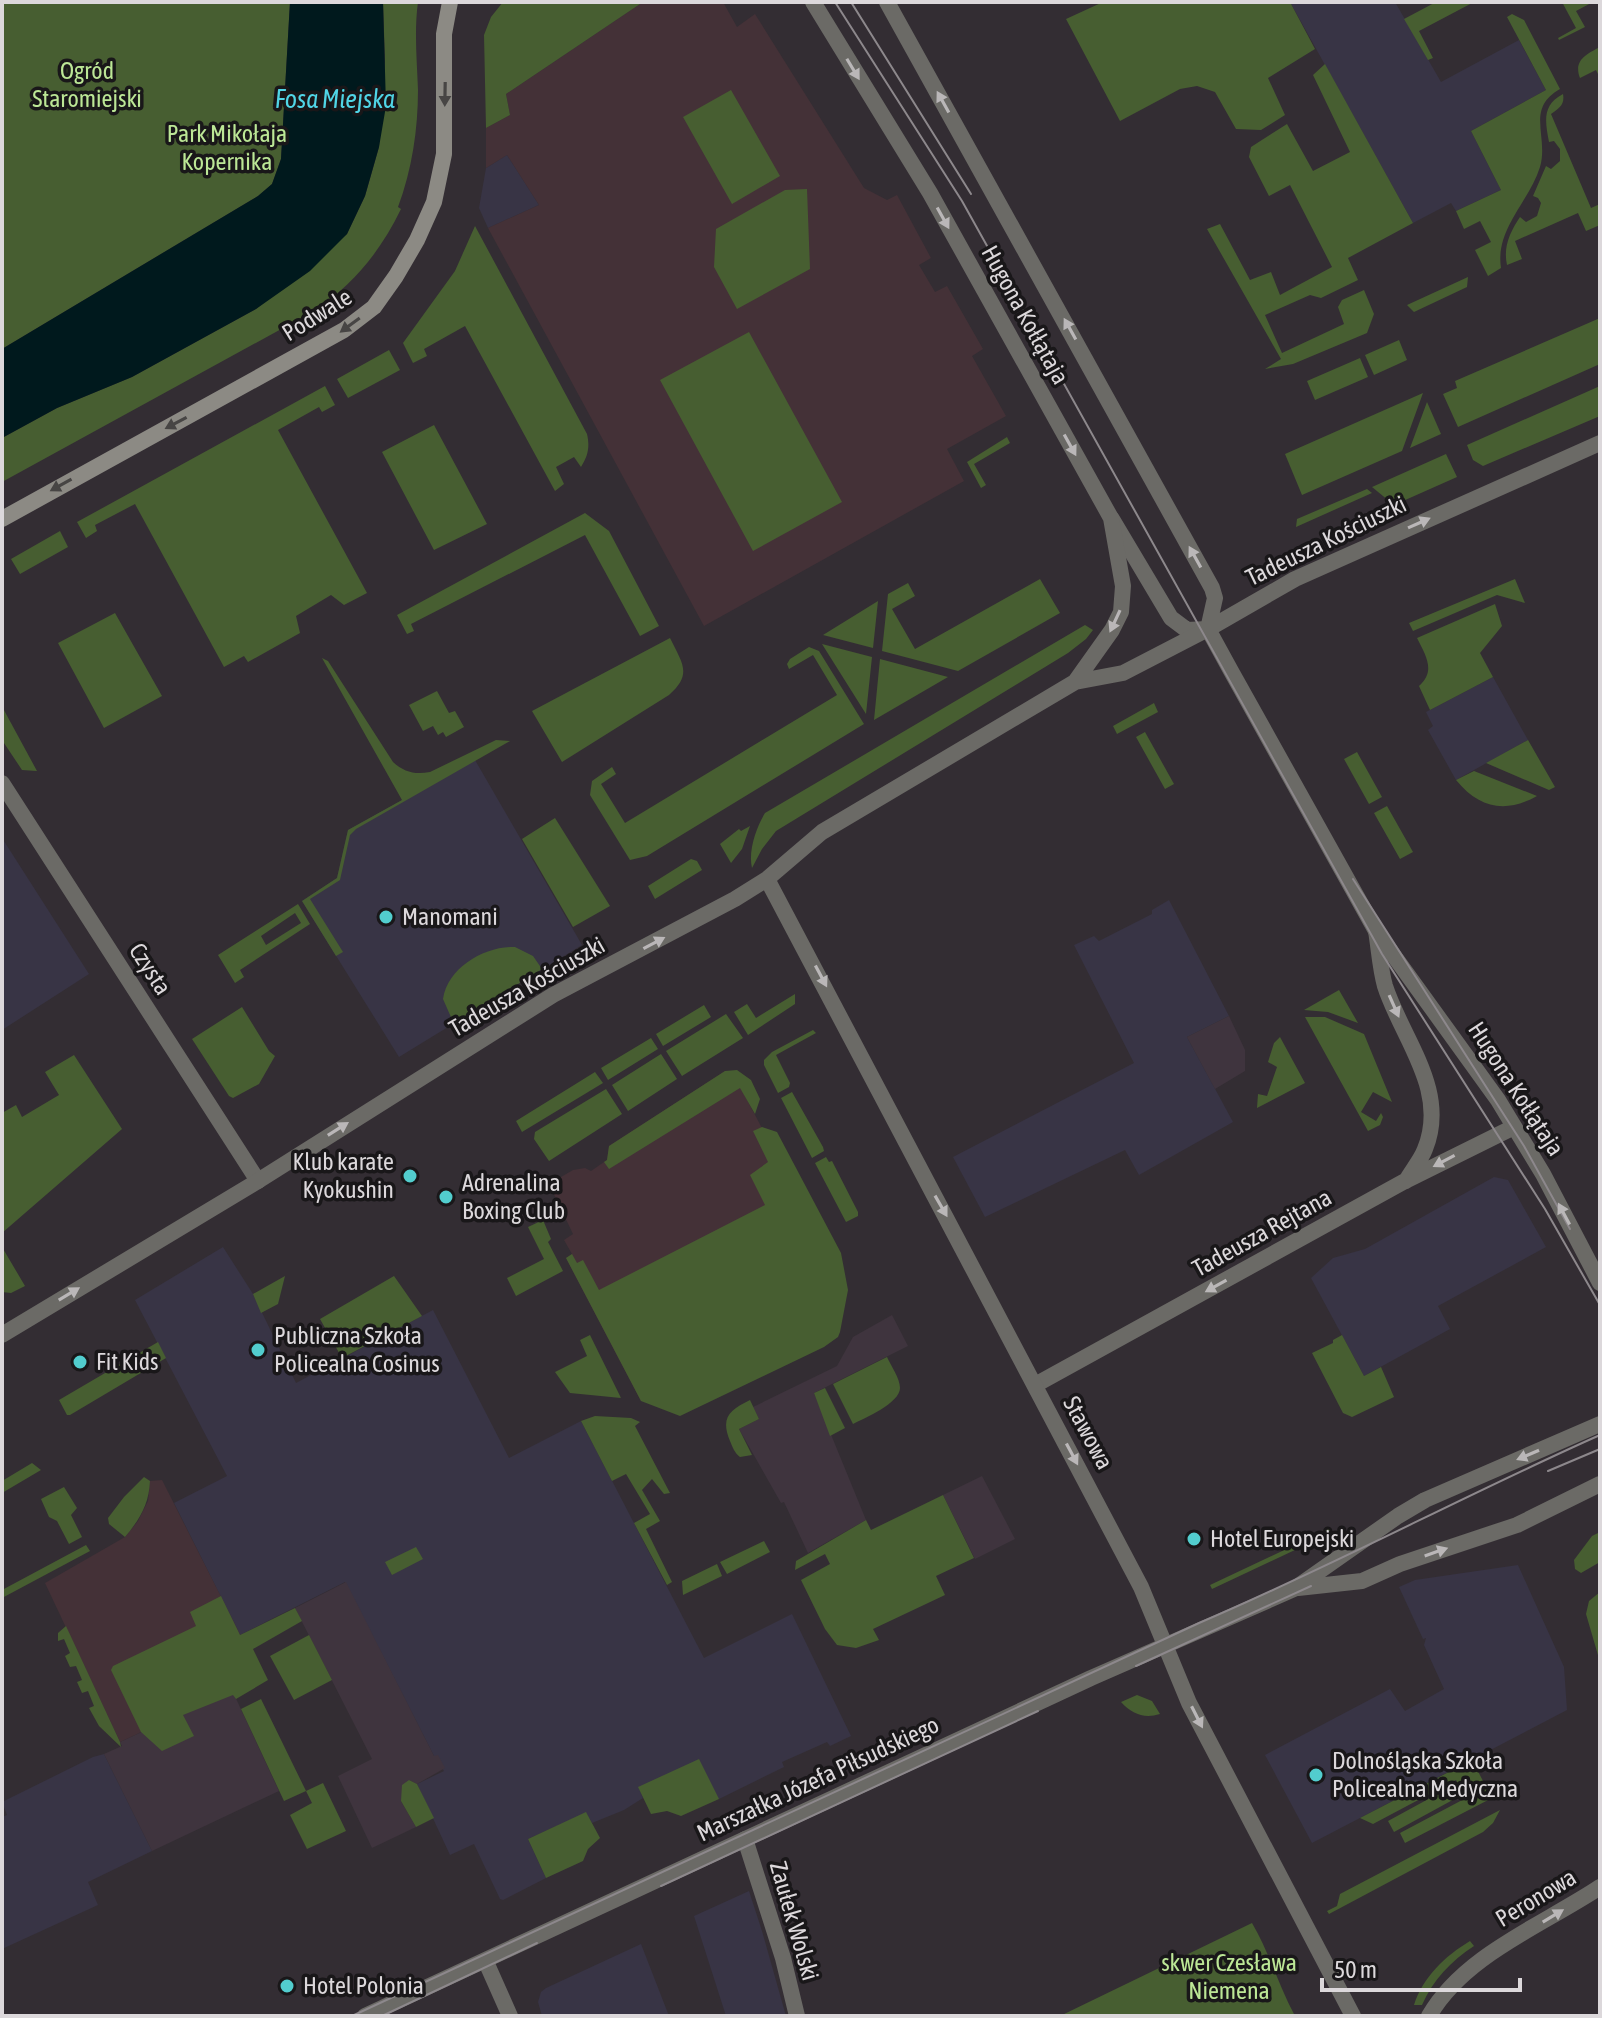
<svg xmlns="http://www.w3.org/2000/svg" width="1602" height="2018" font-family="'Asap Condensed',sans-serif">
<style>
.commercial{fill:#383445}
.built{fill:#3f343e}
.education{fill:#443137}
.green{fill:#475e31;fill-rule:evenodd}
.water{fill:#00191d}
.lines{fill:none;stroke-linecap:round;stroke-linejoin:round}
.minor{stroke:#6b6a66;stroke-width:16}
.tertiary{stroke:#6b6a66;stroke-width:16}
.secondary{stroke:#8c8a84;stroke-width:16}
.tram{stroke:#8d888c;stroke-width:2}
.oneway{fill:#bab7b8}
.oneway2{fill:#474544}
.poi-dot{fill:#52cdce;stroke:#191719;stroke-width:3}
.labels{text-anchor:middle;stroke-width:7;stroke-linejoin:round;paint-order:stroke}
.park-label{font-size:24px;fill:#bce796;stroke:#191719}
.street-label{font-size:24px;fill:#dcd8db;stroke:#191719}
.poi-label{font-size:24px;fill:#dcd8db;stroke:#191719;text-anchor:start}
.water-label{font-size:26px;font-style:italic;fill:#50d5e6;stroke:#191719}
</style>
<rect width="100%" height="100%" fill="#332d33"/>
<path class="commercial" d="M1290 2H1395L1441 82 1519 40 1546 90 1471 131 1501 190 1456 211 1451 203 1413 223Z
M507 155 539 205 488 228 479 208 486 168Z
M1493 677 1528 740 1456 780 1428 730 1433 726 1426 712Z
M475 760 582 945 399 1057 302 901 337 878 348 830Z
M2 838 89 974 2 1030Z
M1169 900 1229 1016 1187 1037 1233 1122 1139 1175 1125 1150 985 1217 953 1157 1134 1063 1074 945 1094 936 1099 941 1152 914V910Z
M1494 1177 1508 1180 1546 1247 1438 1306 1450 1329 1364 1376 1311 1278 1333 1258 1365 1249Z
M223 1247 253 1294 296 1383 433 1310 509 1458 581 1421 704 1658 792 1614 851 1736 830 1746 827 1742 782 1762 784 1767 719 1799 639 1788 643 1798 624 1810 592 1823 586 1813 528 1839 546 1878 503 1900 500 1899 474 1844 450 1855 417 1784 444 1771 434 1756 345 1582 240 1635 174 1503 227 1476 135 1300Z
M1518 1565 1564 1667 1567 1710 1312 1843 1265 1755 1390 1689 1405 1711 1444 1689 1424 1645 1426 1638 1423 1639 1399 1587 1415 1580Z
M104 1754 152 1851 88 1882 98 1905 2 1949V1817L7 1815 2 1802 93 1757Z
M749 1891 762 1931 786 2016H726L694 1916Z
M641 1944 669 2016H542L538 2002 541 1992 546 1988Z"/>
<path class="built" d="M1229 1016 1245 1050V1071L1215 1089 1187 1037Z
M892 1315 908 1346 814 1393 866 1520 808 1553 784 1502 781 1503 739 1429 759 1419 753 1407 837 1366 853 1337Z
M982 1476 1015 1539 975 1559 943 1495Z
M346 1582 434 1756 438 1755 445 1768 417 1784 409 1780 401 1801 416 1827 372 1848 338 1776 372 1759 295 1608Z
M232 1690 279 1791 152 1851 104 1754 122 1746 120 1742Z"/>
<path class="education" d="M643 2H723L737 27 755 14 864 188 887 200 897 195 931 258 919 265 935 292 947 286 983 349 972 356 1006 416 947 449 964 481 704 626 488 228 539 205 507 155 486 168V128L510 115 506 94Z
M725 1071 734 1075 765 1134 813 1247 641 1401 566 1258 572 1254 564 1240 573 1234 549 1184 573 1170 585 1168 591 1171 607 1160 609 1146Z
M162 1480 261 1676 120 1742 45 1583 125 1537 138 1521 148 1501 150 1481Z"/>
<path class="green" d="M2 2H290L281 159 272 184 258 196 2 349Z
M383 2H418C414 31 417 61 418 90 418 129 412 170 398 207L401 209C380 252 354 284 314 311L2 482V438L57 408 132 377 256 309 347 234 365 196 379 147 385 61Z
M503 2H643L506 94 510 115 486 128 484 35 491 17Z
M1103 2H1290L1315 49 1268 78 1285 115 1261 130 1236 129 1215 92 1197 86 1180 89 1120 121 1066 19Z
M1436 2H1474L1419 31 1433 58 1428 60 1404 19Z
M1562 2H1593L1576 11 1585 27 1559 40 1558 38 1576 28Z
M1512 14 1524 20 1560 89C1525 109 1549 136 1540 167 1529 202 1495 229 1501 268L1488 276 1475 250 1491 242 1480 221 1464 229 1456 211 1501 190 1471 131 1546 90 1507 17Z
M1600 47V78L1596 70 1580 78C1573 60 1587 54 1600 47Z
M1325 64 1413 223 1348 258 1358 280 1321 298 1310 295 1265 315 1282 353 1344 324 1338 307 1342 300 1364 290 1374 314 1367 333 1293 364 1265 369 1281 359 1207 229 1220 224 1250 280 1271 272 1280 295 1332 267 1290 185 1269 196 1249 157 1251 147 1287 124 1313 171 1350 152 1313 75Z
M731 90 780 176 732 204 683 117Z
M1563 94C1565 105 1559 108 1551 114L1591 208 1600 204V225L1586 231 1578 213 1515 241 1522 259 1507 265C1503 247 1510 232 1520 217L1526 222 1537 216 1541 203 1538 198 1533 196 1546 166 1551 169 1560 161V149L1554 141 1549 142C1545 121 1542 105 1563 94Z
M807 189 810 269 737 309 714 267 716 229 785 190Z
M475 226 587 434C590 447 588 456 581 467L574 457 556 467 564 484 555 491 465 326 424 349 427 356 413 363 403 343 455 271Z
M1468 277 1467 287 1414 312 1407 305Z
M1600 318V364L1458 427 1443 394 1457 388 1455 381Z
M749 332 842 502 753 551 660 380Z
M1399 340 1407 360 1374 375 1365 355Z
M389 350 400 370 348 398 337 379Z
M1360 358 1368 377 1315 400 1307 381Z
M325 386 335 405 322 412 319 407 278 430 367 593 344 605 331 595 296 616 300 633 248 662 244 656 224 667 135 504 95 525 97 531 86 538 77 522Z
M1600 386V416L1483 466 1473 460 1467 445Z
M1423 393 1402 451 1302 495 1285 454Z
M1427 402 1441 434 1410 448Z
M434 425 487 524 434 550 382 452Z
M1007 437 1010 443 974 464 986 485 981 488 967 462Z
M1446 454 1457 477 1394 505 1372 487Z
M1367 489 1372 493 1296 527 1297 519Z
M585 513 609 531 659 626 640 636 585 535 411 624 414 631 407 634 397 615Z
M60 531 68 547 20 574 11 559Z
M1040 579 1060 613 958 671 882 651 888 594 908 583 915 596 892 609 915 649Z
M1515 579 1525 603 1497 595 1413 631 1409 623Z
M878 601 873 648 823 635Z
M1495 604 1502 626 1480 653 1493 677 1430 710 1419 686C1436 671 1426 656 1417 638Z
M115 613 162 696 104 728 58 643Z
M1085 625 1093 630 1086 639 1068 653 776 831 762 849 752 868C748 851 756 828 765 813Z
M670 638C682 663 693 674 669 695L562 762 532 711Z
M822 644 872 657 866 714Z
M809 647 819 651 864 724 647 856 630 860 590 795 592 781 612 767 616 774 601 784 625 823 837 695 813 655 789 669 787 664 790 659Z
M322 658 328 661 393 762C404 772 415 775 430 772L496 740 510 741 356 829 350 835 340 880 310 899 343 952 336 956 302 901 337 878 348 830 402 800Z
M880 659 948 677 874 720Z
M437 691 449 713 455 711 464 727 446 737 443 732 438 735 433 726 423 731 409 705Z
M1154 703 1158 712 1117 734 1113 726Z
M2 706 5 712 37 771 22 770 2 740Z
M1145 732 1174 784 1165 789 1136 737Z
M1528 740 1555 787 1549 790 1486 763Z
M1357 752 1382 797 1369 804 1344 759Z
M1474 771 1537 796C1505 814 1479 808 1456 780Z
M1387 806 1413 852 1400 859 1374 813Z
M555 818 610 906 573 927 522 839Z
M750 826 742 849 731 863 720 844 739 829 741 831Z
M691 859 697 861 702 870 655 899 648 886Z
M298 904 310 924 240 970 244 977 235 983 218 955ZM295 913 301 923 266 945 261 936Z
M515 947 533 956 542 969 454 1024 443 999C448 967 485 946 515 947Z
M1339 990 1358 1023 1328 1012 1304 1010Z
M795 994V1004L748 1035 734 1012 747 1004 756 1018Z
M704 1005 711 1017 663 1046 656 1034Z
M242 1007 269 1051 275 1056 259 1084 233 1098 229 1096 192 1039Z
M726 1014 743 1038 682 1076 666 1051Z
M1305 1017H1325L1364 1034 1392 1102 1373 1092 1361 1112 1376 1121 1381 1113 1383 1117 1380 1125 1368 1131Z
M813 1030 816 1033 776 1055 790 1083 789 1087 778 1093 764 1065V1060L772 1052Z
M1280 1037 1305 1083 1257 1108 1258 1094 1267 1096 1277 1067 1268 1062 1274 1043Z
M651 1038 658 1049 608 1080 601 1068Z
M661 1054 677 1079 628 1111 612 1085Z
M74 1055 122 1129 2 1233V1113L16 1105 22 1117 59 1095 45 1072Z
M737 1070 751 1080 760 1099 755 1114 740 1088 609 1169 604 1162 607 1160 609 1146 725 1071Z
M595 1072 603 1083 522 1132 516 1121Z
M606 1089 622 1114 549 1161 534 1139 535 1132Z
M792 1092 823 1147 824 1151 812 1158 781 1098Z
M762 1127 777 1132 841 1253 848 1290 840 1332 838 1337 824 1347 680 1416 641 1401 566 1258 572 1254 577 1263 583 1260 599 1290 765 1205 750 1175 768 1162 753 1131Z
M826 1157 829 1162 832 1161 858 1212V1216L846 1222 815 1163Z
M543 1220 551 1239 548 1242 563 1271 516 1296 507 1278 544 1259 528 1227Z
M2 1247 25 1286 11 1293 2 1292Z
M285 1276 278 1304 261 1313 253 1294Z
M394 1276 422 1316 342 1358 320 1319Z
M590 1335 621 1398 570 1393 555 1372 587 1356 580 1340Z
M1342 1335 1364 1376 1381 1367 1394 1397 1352 1417 1343 1413 1312 1353 1333 1343V1340Z
M158 1342 166 1358 70 1415H67L59 1400Z
M887 1357C891 1366 900 1378 900 1388 900 1403 865 1418 853 1424L833 1384Z
M825 1388 845 1428 830 1436 814 1393Z
M750 1400 759 1419 739 1429 752 1455 740 1457C734 1452 733 1448 730 1441 720 1417 730 1410 750 1400Z
M595 1416 631 1418 640 1422 635 1426 670 1493 664 1494 652 1479 642 1490 660 1521 646 1529 672 1582 667 1585 634 1523 650 1514 626 1474 612 1481 581 1421Z
M32 1463 41 1470 2 1493V1481Z
M144 1477 150 1481C149 1504 140 1519 125 1537L109 1524 108 1518 124 1497Z
M64 1487 77 1508 71 1515 82 1537 69 1544 57 1521 49 1517 41 1499Z
M943 1495 974 1558 936 1576 945 1595 873 1629 879 1640 856 1648 837 1645 825 1629 801 1580 830 1564 825 1554 795 1570 796 1561 866 1520 871 1530Z
M1329 1529 1331 1533 1212 1589 1210 1585Z
M1600 1532V1562L1581 1573 1575 1569 1574 1560 1592 1536Z
M764 1541 770 1552 727 1574 720 1562Z
M86 1545 90 1551 2 1598V1590Z
M416 1547 423 1559 392 1575 385 1562Z
M717 1564 722 1576 683 1595 682 1581Z
M1600 1592V1662L1586 1614 1589 1601Z
M221 1596 240 1635 295 1608 302 1621 253 1649 268 1680 236 1699 233 1695 183 1715 194 1736 162 1751 141 1732 111 1670 113 1666 196 1626 190 1612Z
M66 1626 120 1742 121 1747 99 1726 89 1708 94 1706 88 1691 82 1693 77 1682 82 1680 76 1666 70 1667 65 1656 70 1653 64 1639 58 1641V1633Z
M309 1635 332 1680 294 1700 270 1656Z
M1137 1695 1152 1701 1160 1714C1144 1719 1132 1714 1121 1702Z
M261 1699 306 1791 323 1783 346 1831 307 1849 290 1815 312 1803 306 1791 284 1801 241 1709Z
M699 1759 719 1799 681 1816 667 1811 651 1814 638 1787Z
M1472 1760 1492 1798 1405 1843 1400 1833 1466 1798 1456 1780 1373 1824 1360 1818Z
M409 1780 417 1784 434 1818 416 1827 401 1801 402 1785Z
M1454 1785 1460 1796 1394 1832 1388 1821Z
M1500 1810 1493 1823 1483 1832 1329 1914 1327 1911 1337 1906 1340 1894Z
M586 1812 600 1838 588 1849 583 1861 546 1878 528 1839Z
M1252 1923C1269 1952 1279 1986 1295 2016H1060Z
M1470 1941 1474 1946C1451 1961 1433 1980 1422 2005H1414C1423 1977 1445 1956 1470 1941Z"/>
<path class="water" d="M290 2H383L386 106 379 147 365 196 347 234 310 271 256 309 132 377 57 408 2 438V349L258 196 272 184 281 159Z"/>
<g class="lines">
<path class="minor" d="M1112 519 1171 618 1187 630 1208 629
M2 783 258 1181
M1376 931C1379 949 1380 968 1385 986 1402 1039 1449 1090 1425 1149 1421 1160 1412 1170 1406 1181
M1035 1385 1405 1181 1514 1127
M745 1839 783 1958 797 2016
M486 1962 510 2016"/>
<path class="tertiary" d="M813 2 930 193 1111 518 1123 586 1121 612 1112 630 1075 682
M887 2 1212 588 1215 598 1208 629 1231 671 1376 931 1498 1100 1543 1174 1600 1283
M767 879 1141 1587 1189 1703 1353 2016
M2 1335 258 1181 553 995 735 899 767 879 822 832 1075 682 1123 673 1208 629 1295 579 1600 443
M1298 1588 1362 1581 1400 1564 1517 1525 1600 1484
M365 2016 1091 1678 1294 1589 1398 1516 1425 1500 1600 1424
M1429 2016C1464 1955 1543 1925 1600 1887"/>
<path class="secondary" d="M2 519 344 330 374 307 396 276 417 240 434 202 444 154V34L450 2"/>
<path class="tram" d="M835 2 962 201 1382 954 1545 1209 1600 1305
M851 2 971 194
M1353 879 1524 1146 1570 1229
M1548 1471 1600 1449
M1136 1666 1311 1586
M661 1886 1038 1711
M352 2016 1199 1623C1335 1565 1465 1495 1600 1435
M382 2016 537 1943"/>
</g>
<defs><path id="oneway-solid" d="M-6-.8H1V-3.2L6.5 0L1 3.2V.8H-6Z" transform="scale(2)"/></defs>
<g class="oneway">
<use href="#oneway-solid" transform="translate(853 69) rotate(59)"/>
<use href="#oneway-solid" transform="translate(943 102) rotate(-119)"/>
<use href="#oneway-solid" transform="translate(943 218) rotate(61)"/>
<use href="#oneway-solid" transform="translate(1070 329) rotate(-119)"/>
<use href="#oneway-solid" transform="translate(1070 445) rotate(61)"/>
<use href="#oneway-solid" transform="translate(1419 523) rotate(-24)"/>
<use href="#oneway-solid" transform="translate(1195 557) rotate(-119)"/>
<use href="#oneway-solid" transform="translate(1115 621) rotate(115)"/>
<use href="#oneway-solid" transform="translate(654 943) rotate(-28)"/>
<use href="#oneway-solid" transform="translate(821 976) rotate(62)"/>
<use href="#oneway-solid" transform="translate(1394 1006) rotate(66)"/>
<use href="#oneway-solid" transform="translate(338 1129) rotate(-32)"/>
<use href="#oneway-solid" transform="translate(1444 1161) rotate(152)"/>
<use href="#oneway-solid" transform="translate(941 1206) rotate(60)"/>
<use href="#oneway-solid" transform="translate(1564 1214) rotate(-118)"/>
<use href="#oneway-solid" transform="translate(1216 1286) rotate(151)"/>
<use href="#oneway-solid" transform="translate(69 1294) rotate(-31)"/>
<use href="#oneway-solid" transform="translate(1072 1454) rotate(62)"/>
<use href="#oneway-solid" transform="translate(1528 1455) rotate(157)"/>
<use href="#oneway-solid" transform="translate(1436 1552) rotate(-19)"/>
<use href="#oneway-solid" transform="translate(1197 1717) rotate(63)"/>
<use href="#oneway-solid" transform="translate(1553 1916) rotate(-31)"/>
</g>
<g class="oneway2">
<use href="#oneway-solid" transform="translate(445 94) rotate(91)"/>
<use href="#oneway-solid" transform="translate(350 325) rotate(144)"/>
<use href="#oneway-solid" transform="translate(176 423) rotate(152)"/>
<use href="#oneway-solid" transform="translate(61 485) rotate(151)"/>
</g>
<g class="poi-dot">
<circle cx="386" cy="917" r="8"/>
<circle cx="410" cy="1176" r="8"/>
<circle cx="446" cy="1197" r="8"/>
<circle cx="258" cy="1350" r="8"/>
<circle cx="80" cy="1362" r="8"/>
<circle cx="1194" cy="1539" r="8"/>
<circle cx="1316" cy="1775" r="8"/>
<circle cx="287" cy="1986" r="8"/>
</g>
<g class="labels">
<g class="park-label">
<text x="87" y="79">Ogród<tspan x="87" dy="28">Staromiejski</tspan></text>
<text x="227" y="142">Park Mikołaja<tspan x="227" dy="28">Kopernika</tspan></text>
<text x="1229" y="1971">skwer Czesława<tspan x="1229" dy="28">Niemena</tspan></text>
</g>
<g class="street-label">
<text transform="translate(317 315) rotate(-32)" y="8">Podwale</text>
<text transform="translate(1025 315) rotate(61)" y="8">Hugona Kołłątaja</text>
<text transform="translate(1326 541) rotate(-26)" y="8">Tadeusza Kościuszki</text>
<text transform="translate(150 969) rotate(57)" y="8">Czysta</text>
<text transform="translate(527 987) rotate(-30)" y="8">Tadeusza Kościuszki</text>
<text transform="translate(1516 1089) rotate(57)" y="8">Hugona Kołłątaja</text>
<text transform="translate(1262 1233) rotate(-29)" y="8">Tadeusza Rejtana</text>
<text transform="translate(1088 1433) rotate(62)" y="8">Stawowa</text>
<text transform="translate(818 1779) rotate(-25)" y="8">Marszałka Józefa Piłsudskiego</text>
<text transform="translate(1536 1898) rotate(-31)" y="8">Peronowa</text>
<text transform="translate(794 1921) rotate(74)" y="8">Zaułek Wolski</text>
</g>
<g class="poi-label">
<text x="402" y="925">Manomani</text>
<text x="394" y="1170" text-anchor="end">Klub karate<tspan x="394" dy="28">Kyokushin</tspan></text>
<text x="462" y="1191">Adrenalina<tspan x="462" dy="28">Boxing Club</tspan></text>
<text x="274" y="1344">Publiczna Szkoła<tspan x="274" dy="28">Policealna Cosinus</tspan></text>
<text x="96" y="1370">Fit Kids</text>
<text x="1210" y="1547">Hotel Europejski</text>
<text x="1332" y="1769">Dolnośląska Szkoła<tspan x="1332" dy="28">Policealna Medyczna</tspan></text>
<text x="303" y="1994">Hotel Polonia</text>
</g>
<g class="water-label">
<text x="335" y="108">Fosa Miejska</text>
</g>
</g>
<rect width="1602" height="2018" fill="none" stroke="#dcd8db" stroke-width="8"/>
<path d="M1322 1978v12h198v-12" fill="none" stroke="#dcd8db" stroke-width="4"/>
<text x="1334" y="1978" font-size="24" fill="#dcd8db" stroke="#191719" stroke-width="6" paint-order="stroke">50 m</text>
</svg>
